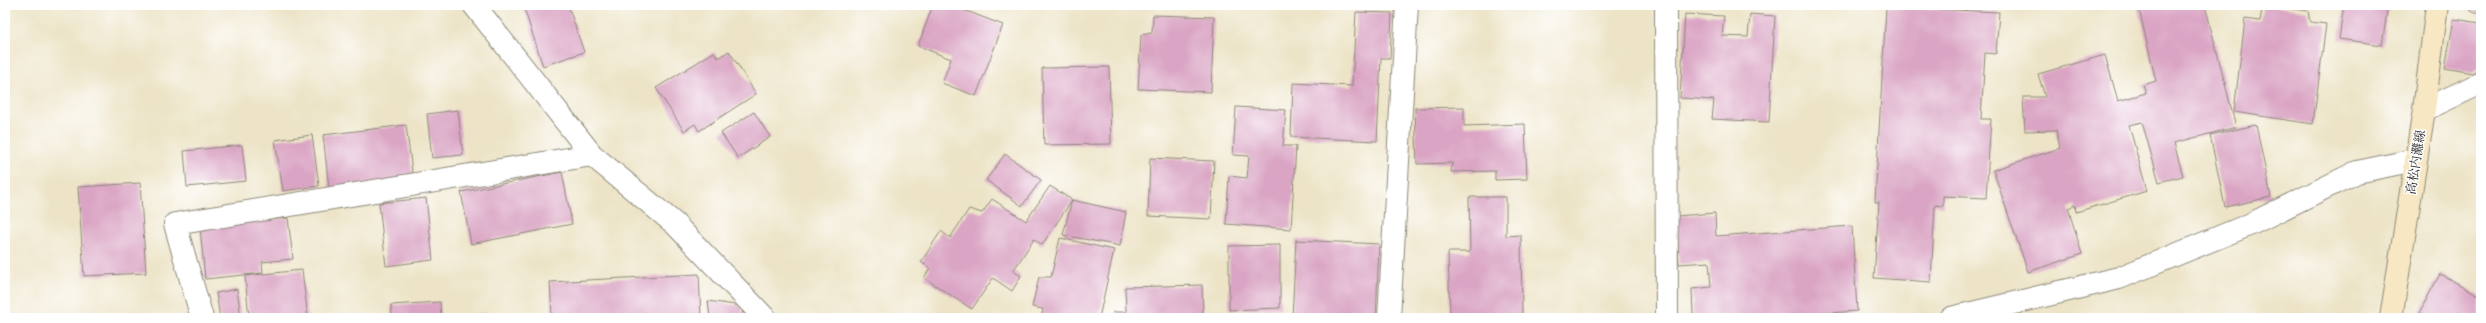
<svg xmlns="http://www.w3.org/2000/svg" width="2486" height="323" font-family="Cardo,'Noto Serif JP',serif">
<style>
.building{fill:#daa5c4}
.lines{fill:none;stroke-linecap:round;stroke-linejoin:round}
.street-casing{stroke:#8c8879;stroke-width:24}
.secondary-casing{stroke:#8c8879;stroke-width:24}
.street{stroke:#fff;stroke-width:22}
.secondary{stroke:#f7e8c3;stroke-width:22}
.labels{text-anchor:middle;stroke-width:3;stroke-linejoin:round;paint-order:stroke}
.street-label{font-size:13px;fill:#2b2b2b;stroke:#fff}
</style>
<rect width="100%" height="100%" fill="#fff"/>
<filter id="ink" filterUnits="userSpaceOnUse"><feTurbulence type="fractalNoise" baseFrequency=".025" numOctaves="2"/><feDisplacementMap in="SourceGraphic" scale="8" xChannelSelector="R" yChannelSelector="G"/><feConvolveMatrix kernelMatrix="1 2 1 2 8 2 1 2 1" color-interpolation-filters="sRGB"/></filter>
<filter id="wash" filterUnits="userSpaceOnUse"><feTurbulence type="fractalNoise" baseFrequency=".012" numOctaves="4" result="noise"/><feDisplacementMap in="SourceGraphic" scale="16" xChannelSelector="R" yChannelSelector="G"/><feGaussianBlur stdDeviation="0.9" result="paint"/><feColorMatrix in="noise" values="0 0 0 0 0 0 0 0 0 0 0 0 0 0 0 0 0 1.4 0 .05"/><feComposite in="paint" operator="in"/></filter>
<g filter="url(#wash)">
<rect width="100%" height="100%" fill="#ede4c7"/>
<g id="blocks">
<path class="building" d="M523 5H568L584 52 543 66Z
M933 5H966L964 10 1003 25 976 96 942 83 951 59 918 46Z
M2138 5H2205L2236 127 2174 143 2183 176 2159 182 2142 122 2129 125 2147 191 2076 212 2075 205 2068 208 2082 254 2028 272 1993 170 2060 148 2056 130 2025 131 2023 97H2045L2038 74 2105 55 2118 101 2146 93 2143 85 2156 81Z
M2263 5 2308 11 2310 22 2326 24 2313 124 2234 112 2245 19 2260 21Z
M2344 5H2388L2382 45 2339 39Z
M2472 5H2481V13L2471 11Z
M1886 7 1999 12 1996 54 1985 53 1981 119H1991L1986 198 1943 196V206L1935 205 1931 282 1874 278 1879 202H1875Z
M1356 12 1392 13 1390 58H1381L1377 141 1291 137 1293 83 1352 86Z
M1685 14 1724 16 1722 36 1748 37 1750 14 1775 16 1769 122 1712 119 1714 100 1680 98Z
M1153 15 1214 17 1211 92 1138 89 1141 35 1152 33Z
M2454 19 2481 23V67L2472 73 2445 68Z
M729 51 756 94 699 131 695 124 684 131 656 88 714 52 718 58Z
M1109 67 1111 144 1044 145 1042 68Z
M1236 107 1286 110 1283 146H1296L1291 229 1226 224 1229 176 1247 178 1249 156 1233 155Z
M1464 107V126L1525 124 1527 179 1495 180V171L1451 172 1452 163 1417 164 1415 108Z
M458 110 463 155 432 158 427 114Z
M754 112 770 137 738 158 721 133Z
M406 125 413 179 329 188 323 135Z
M2256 125 2271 197 2225 207 2210 135Z
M312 135 319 186 283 191 275 140Z
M242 145 246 181 187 187 184 151Z
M1005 154 1041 180 1022 206 986 180Z
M1150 158 1214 161 1211 219 1148 216Z
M562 172 572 224 471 244 461 192Z
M140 183 146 273 84 276 78 187Z
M1050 186 1072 200 1042 245 1034 239 1013 271 1021 276 1012 291 993 278 972 309 924 278 930 268 921 262 941 231 950 238 969 209 982 213 992 199 1026 221Z
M1469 197H1506V236L1521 235 1522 314 1450 316 1448 252H1470Z
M426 198 433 260 386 266 379 203Z
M1072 200 1126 212 1120 246 1063 235Z
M1715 213 1716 236 1852 226 1857 311 1760 318H1703L1693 315 1692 289 1711 287 1709 262 1679 264 1676 216Z
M288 218 293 259 262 262 263 273 205 279 200 227Z
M1060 238 1114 250 1099 318H1041L1043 309 1032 307 1039 277H1051Z
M1296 240 1379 244 1376 318H1292Z
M1280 245V308L1229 310V246Z
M302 270 308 318H249L245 276Z
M699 274 701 318H552L550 282Z
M2440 274 2481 296 2479 318H2428L2419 313Z
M1202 285 1203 318H1113V312H1126L1125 287Z
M237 289 241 318H220L216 293Z
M708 301 742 306 743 318H710Z
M440 302 441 318H392L391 305Z
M488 314V318H447L446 316Z"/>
</g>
</g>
<g filter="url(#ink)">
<use href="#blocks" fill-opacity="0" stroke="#8c8879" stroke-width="1"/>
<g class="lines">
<defs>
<path id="street" d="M474 5 592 155 675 224 765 318
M1666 5 1667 318
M2424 110 2481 83
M202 318 175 224 592 155
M1389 318 1407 5
M1951 318 2119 278 2251 224 2357 172 2415 160"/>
<path id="secondary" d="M2391 318 2424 110 2437 5"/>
</defs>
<use href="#street" class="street-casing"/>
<use href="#secondary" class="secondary-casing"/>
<use href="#street" class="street"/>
<use href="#secondary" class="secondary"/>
</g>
</g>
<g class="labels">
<g class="street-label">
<text transform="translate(2415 162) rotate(-81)" y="5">高松内灘線</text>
</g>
</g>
<rect width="2486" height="323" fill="none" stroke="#fff" stroke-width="20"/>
</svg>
